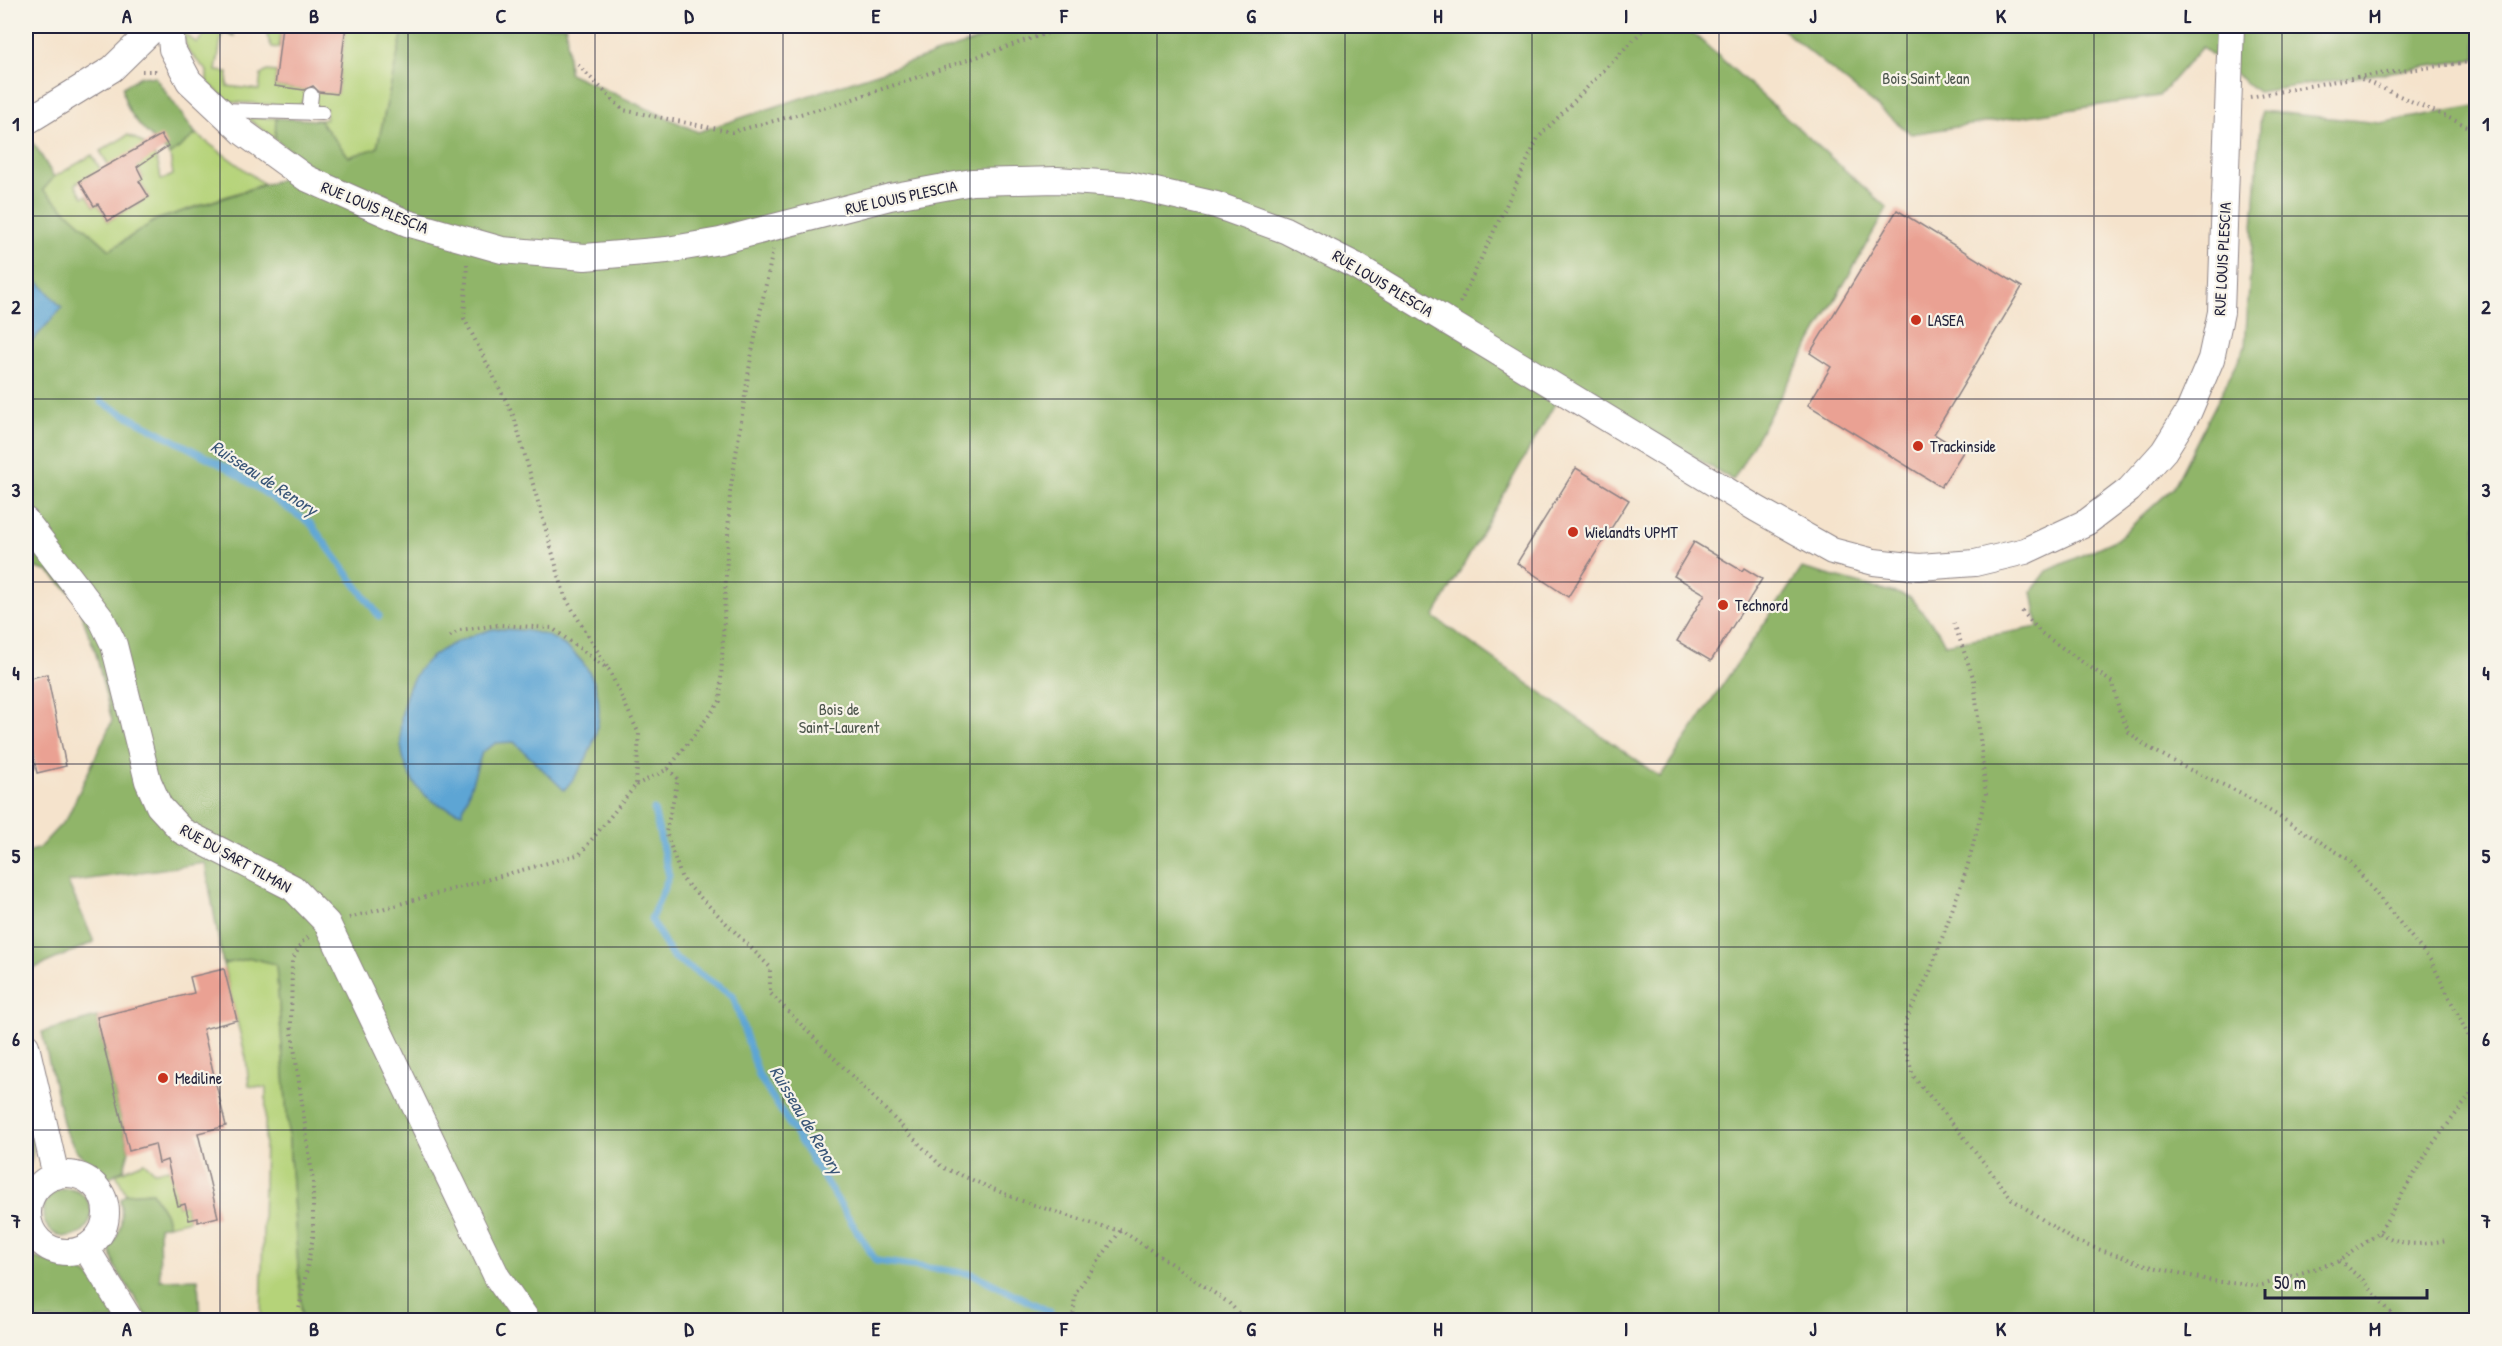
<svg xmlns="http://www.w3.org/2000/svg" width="2502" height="1346" font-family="'Patrick Hand',sans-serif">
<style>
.green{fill:#b5d379;stroke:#6c7a5a;stroke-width:1.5}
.forest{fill:#90b569;stroke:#596c52;stroke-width:1.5}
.water{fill:#5da5d4;stroke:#406488;stroke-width:1.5}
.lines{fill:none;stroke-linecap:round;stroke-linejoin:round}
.stream{stroke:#5da5d4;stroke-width:7}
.building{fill:#eaa193}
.lane-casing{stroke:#8c8284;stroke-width:16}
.street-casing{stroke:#8c8284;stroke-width:28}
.path{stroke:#8c8284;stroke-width:4;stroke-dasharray:1.5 4.5;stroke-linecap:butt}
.lane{stroke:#fff;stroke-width:14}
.street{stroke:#fff;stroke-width:26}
.grid{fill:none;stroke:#22223b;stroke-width:1.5;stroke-opacity:0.55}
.poi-dot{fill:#c8321e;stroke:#f7f3e8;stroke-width:2}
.labels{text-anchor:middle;stroke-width:4.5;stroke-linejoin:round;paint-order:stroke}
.park-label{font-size:16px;fill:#4e574e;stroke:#f7f3e8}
.street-label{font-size:16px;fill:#22223b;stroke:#f7f3e8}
.poi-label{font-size:16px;fill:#22223b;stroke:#f7f3e8;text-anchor:start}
.water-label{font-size:18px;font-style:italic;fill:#3a5678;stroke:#f7f3e8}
.neatline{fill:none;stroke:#22223b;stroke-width:2}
.grid-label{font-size:20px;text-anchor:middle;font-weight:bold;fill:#22223b}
</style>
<rect width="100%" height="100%" fill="#f7f3e8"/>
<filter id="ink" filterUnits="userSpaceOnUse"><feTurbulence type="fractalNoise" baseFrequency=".0167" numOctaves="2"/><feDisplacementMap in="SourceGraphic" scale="12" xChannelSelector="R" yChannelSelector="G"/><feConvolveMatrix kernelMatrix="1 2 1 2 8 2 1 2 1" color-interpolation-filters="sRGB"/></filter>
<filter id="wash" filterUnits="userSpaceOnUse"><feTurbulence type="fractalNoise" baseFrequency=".008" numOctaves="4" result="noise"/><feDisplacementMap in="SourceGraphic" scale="24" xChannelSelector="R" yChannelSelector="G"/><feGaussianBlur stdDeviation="1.35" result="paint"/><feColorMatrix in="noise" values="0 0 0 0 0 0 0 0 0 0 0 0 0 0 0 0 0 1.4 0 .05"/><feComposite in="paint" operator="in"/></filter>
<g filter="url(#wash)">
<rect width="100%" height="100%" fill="#f5e3cc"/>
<path class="green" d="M211 26H221L235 36 222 33 216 71 228 72 227 86 259 90 261 75 267 71 276 72 275 86 307 90 305 98 299 106 229 102 207 82V71L188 51 182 32 197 43Z
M269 26H282L279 48 272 47 267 36Z
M346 26H404L377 148 349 157 319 120 326 119V109L318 108 314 103 316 91 337 94Z
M247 118H277L275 139Z
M196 134 264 184 156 220 110 250 43 190 54 177 92 155 102 172 90 175 75 184 83 197 87 195 94 206 98 204 108 221 149 197 139 181 143 178 137 167 141 164 110 168 100 151 128 135C150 145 159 155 161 180L173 175 170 155Z
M251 958 276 964 302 1320H261L266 1088 249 1086 246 1058 223 964Z
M144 1162 154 1171 170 1169 178 1206 185 1204 189 1220 168 1225 166 1215 152 1192 126 1194 116 1174Z"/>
<path class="forest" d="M404 26H566L569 73 698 132 1020 26H1685L1887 208 1733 480 1568 381 1434 617 1660 777 1802 568 1910 597 1938 631 1945 644 2038 627 2032 591 2047 571 2117 539 2173 488 2245 347 2261 111 2380 123 2476 106V1320H302L276 964 251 958 223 964 205 863 68 882 94 942 28 971 26 960V852L38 849 67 818 112 721 96 654 75 597 49 572 26 565V141L29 139 36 147 54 177 43 190 110 250 156 220 313 169 275 139 276 118 319 120 349 157 377 148Z
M1778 26H2476V59L2258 92 2202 47 2159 96 1911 134Z
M141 76 155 77 196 134 170 155C152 137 122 115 123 87Z
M97 1017 129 1151 124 1169 105 1180 76 1150 65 1131 42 1032Z
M26 1095C32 1119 37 1147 28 1170L26 1171Z
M43 1213a24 24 0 1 1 48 0a24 24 0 1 1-48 0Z
M152 1192 166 1215 168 1225 159 1227 160 1280 198 1279 200 1320H149L115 1267 110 1249C120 1232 124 1220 120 1200L126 1194Z
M26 1255 84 1272 102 1289 120 1320H26Z"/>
<path class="water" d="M26 276 40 283 62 308 26 348Z
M493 629C514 630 537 629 556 640 618 676 606 744 564 790L514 742 496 743 482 752 462 813C447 808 433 804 422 792 390 762 395 690 427 661 446 644 468 637 493 629Z"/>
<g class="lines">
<path class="stream" d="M101 402 229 469 310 523 379 616
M654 810 669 876 651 919 672 956 733 996 759 1076 876 1261 973 1274 1050 1312"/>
</g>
<g id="blocks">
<path class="building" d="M282 26H346L337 94 319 92 313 86 304 90 275 86Z
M161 135 168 146 137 167 143 179 139 181 149 197 108 221 98 204 94 206 79 181Z
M1897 210 2022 287 1934 434 1963 452 1941 487 1808 405 1831 367 1810 353Z
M1576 468 1629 500 1568 597 1517 563Z
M1694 542 1742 571 1744 568 1762 579 1711 661 1677 641 1705 594 1674 576Z
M47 674 66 766 37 773 26 722V679Z
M224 969 237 1020 203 1029 226 1126 198 1133 218 1217 198 1222V1218L189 1220 185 1204 178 1206 167 1160 159 1163 155 1144 129 1151 97 1017 194 993 190 977Z"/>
</g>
</g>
<g filter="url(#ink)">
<use href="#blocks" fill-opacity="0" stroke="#8c8284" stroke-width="1.5"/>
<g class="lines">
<defs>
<path id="lane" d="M222 110 322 113
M309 113 311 95"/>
<path id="street" d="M170 26 172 49 189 81 244 133 306 178 407 223 502 250 585 257 667 250 720 241 890 197 972 182 1057 180 1129 185 1216 205 1285 230 1356 266 1757 509 1832 551 1874 562 1919 567 1975 563 2025 551 2087 522 2129 490 2164 451 2189 411 2211 359 2221 312 2231 26
M26 122 112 69 156 26
M26 521 102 620 114 645 148 781 159 806 182 831 293 888 327 923 497 1277 527 1320
M26 1046 56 1176
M28 1213a39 39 0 1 1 78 0a39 39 0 1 1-78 0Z
M86 1248 130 1320"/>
</defs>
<use href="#lane" class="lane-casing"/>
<use href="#street" class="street-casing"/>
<path class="path" d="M578 65 623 110 732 132 838 104 1068 26
M142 71H155L158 74
M2357 77 2476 61
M2250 97 2357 77 2476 130
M467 264 464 318 514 417 565 597 607 667
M1460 303 1538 138 1647 26
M2022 611 2041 633 2113 683 2119 710 2129 732 2146 746 2186 768 2239 792 2348 859 2431 961 2476 1051
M1954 623 1974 680 1986 795 1967 868 1930 972 1906 1020 1904 1044 1913 1076 1968 1142 2012 1199 2074 1241 2149 1266 2212 1281 2259 1286 2339 1261 2379 1233 2431 1146 2472 1093 2476 1052
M668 769 678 779 666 832 682 879 770 967V993L942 1167 1019 1200 1105 1228 1121 1230 1229 1303 1245 1320
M636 785 668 769 720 701 730 493 751 357 773 250
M349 918 580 854 636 785 639 734 609 670 552 628 500 625 460 630 447 638
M2379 1233C2406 1247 2418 1245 2447 1240
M2339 1261 2363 1280 2396 1319
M297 1320 313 1237V1181L291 1026 292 961 302 942 310 936
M1073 1320 1075 1293 1121 1230"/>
<use href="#lane" class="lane"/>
<use href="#street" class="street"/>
</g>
</g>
<path class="grid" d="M220 26V1320M408 26V1320M595 26V1320M783 26V1320M970 26V1320M1157 26V1320M1345 26V1320M1532 26V1320M1719 26V1320M1907 26V1320M2094 26V1320M2282 26V1320M26 216H2476M26 399H2476M26 582H2476M26 764H2476M26 947H2476M26 1130H2476"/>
<g class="poi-dot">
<circle cx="1916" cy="320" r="6"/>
<circle cx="1918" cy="446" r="6"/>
<circle cx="1573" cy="532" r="6"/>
<circle cx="1723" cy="605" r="6"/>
<circle cx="163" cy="1078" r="6"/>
</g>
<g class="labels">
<g class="park-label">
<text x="1926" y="84">Bois Saint Jean</text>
<text x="839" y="715">Bois de<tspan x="839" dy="18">Saint-Laurent</tspan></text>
</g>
<g class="street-label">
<text transform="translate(901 197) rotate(-12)" y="6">RUE LOUIS PLESCIA</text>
<text transform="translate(375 207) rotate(22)" y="6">RUE LOUIS PLESCIA</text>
<text transform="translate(2222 259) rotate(-87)" y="6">RUE LOUIS PLESCIA</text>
<text transform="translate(1383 283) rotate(31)" y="6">RUE LOUIS PLESCIA</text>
<text transform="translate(236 858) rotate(29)" y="6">RUE DU SART TILMAN</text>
</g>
<g class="poi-label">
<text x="1928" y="326">LASEA</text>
<text x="1930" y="452">Trackinside</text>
<text x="1585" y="538">Wielandts UPMT</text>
<text x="1735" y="611">Technord</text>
<text x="175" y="1084">Mediline</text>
</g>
<g class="water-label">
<text transform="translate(264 478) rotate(33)" y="6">Ruisseau de Renory</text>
<text transform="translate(806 1120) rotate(59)" y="6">Ruisseau de Renory</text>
</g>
</g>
<rect width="2502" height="1346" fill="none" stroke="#f7f3e8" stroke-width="66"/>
<path d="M2265 1289v9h162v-9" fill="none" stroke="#22223b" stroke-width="3"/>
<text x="2274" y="1289" font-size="18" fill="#22223b" stroke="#f7f3e8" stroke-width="4.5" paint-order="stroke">50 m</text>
<rect x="33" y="33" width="2436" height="1280" class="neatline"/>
<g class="grid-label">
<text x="127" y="23">A</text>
<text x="314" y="23">B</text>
<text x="501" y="23">C</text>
<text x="689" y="23">D</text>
<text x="876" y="23">E</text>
<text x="1064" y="23">F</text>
<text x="1251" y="23">G</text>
<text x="1438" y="23">H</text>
<text x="1626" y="23">I</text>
<text x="1813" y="23">J</text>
<text x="2001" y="23">K</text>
<text x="2188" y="23">L</text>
<text x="2375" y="23">M</text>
<text x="16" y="131">1</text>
<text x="2486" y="131">1</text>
<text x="16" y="314">2</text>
<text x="2486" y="314">2</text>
<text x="16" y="497">3</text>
<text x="2486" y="497">3</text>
<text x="16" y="680">4</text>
<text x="2486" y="680">4</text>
<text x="16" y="863">5</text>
<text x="2486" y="863">5</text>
<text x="16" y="1046">6</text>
<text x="2486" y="1046">6</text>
<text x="16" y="1228">7</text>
<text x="2486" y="1228">7</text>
<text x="127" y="1336">A</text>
<text x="314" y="1336">B</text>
<text x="501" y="1336">C</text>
<text x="689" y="1336">D</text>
<text x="876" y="1336">E</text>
<text x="1064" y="1336">F</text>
<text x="1251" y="1336">G</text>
<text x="1438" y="1336">H</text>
<text x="1626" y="1336">I</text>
<text x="1813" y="1336">J</text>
<text x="2001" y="1336">K</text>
<text x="2188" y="1336">L</text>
<text x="2375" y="1336">M</text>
</g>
</svg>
